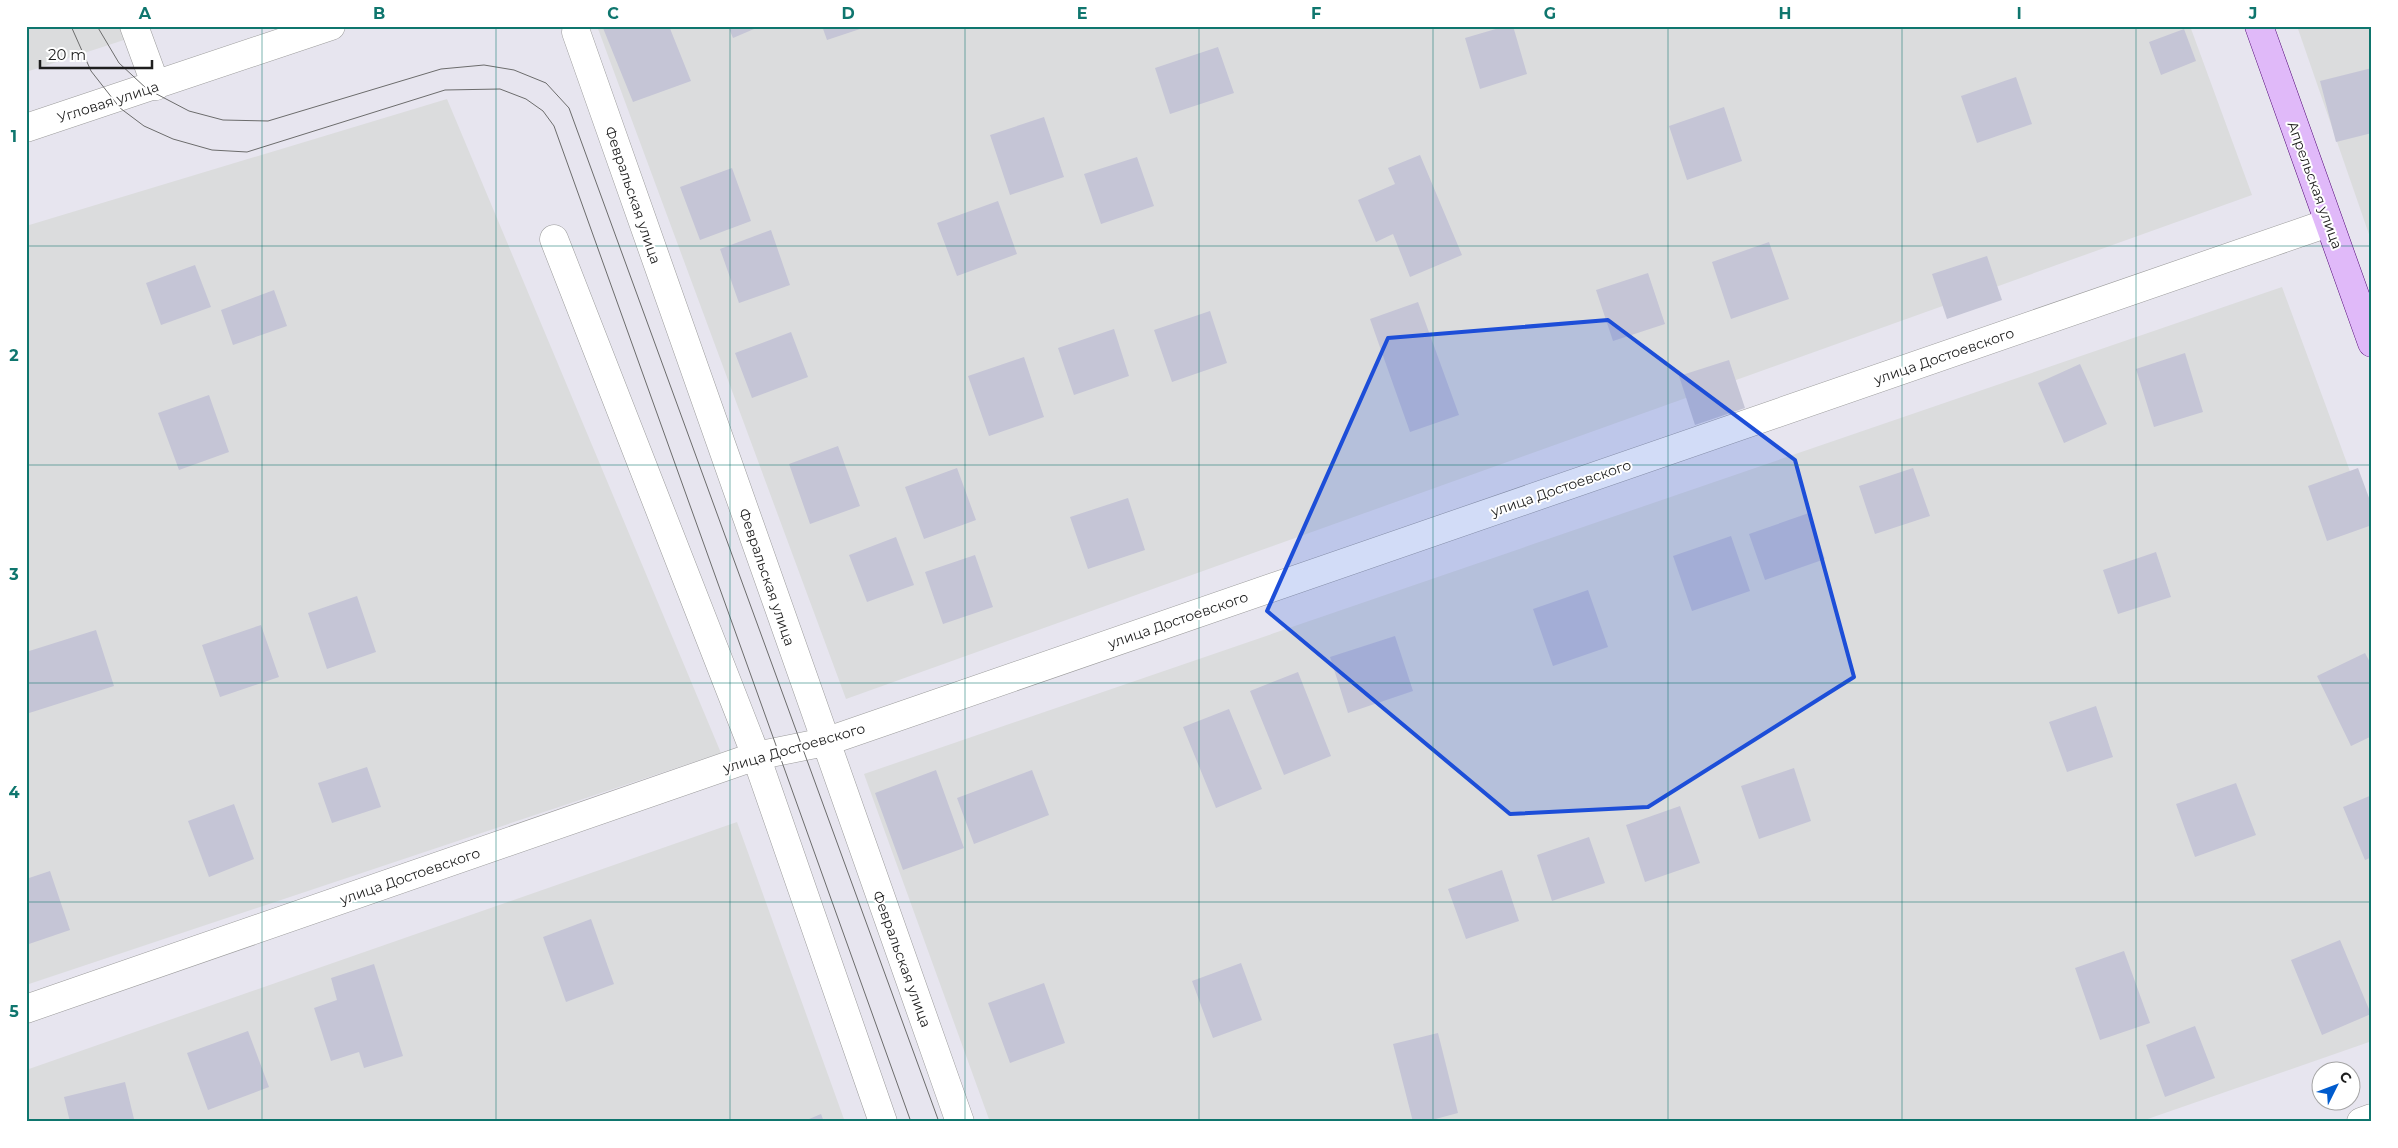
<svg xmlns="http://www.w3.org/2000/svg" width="2398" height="1148" font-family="Montserrat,sans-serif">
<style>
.residential{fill:#dbdcdd}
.building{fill:#c5c5d6}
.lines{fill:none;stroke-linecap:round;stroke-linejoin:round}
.street-casing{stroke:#9b9b9b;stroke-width:29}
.secondary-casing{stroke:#500576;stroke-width:29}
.street{stroke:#fff;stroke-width:28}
.secondary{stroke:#e0b9f9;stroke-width:28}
.tram{stroke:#6c6c6c;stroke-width:1}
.marked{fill:#1d4ed8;fill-opacity:0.2;stroke:#1d4ed8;stroke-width:4;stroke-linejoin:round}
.grid{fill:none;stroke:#0f766e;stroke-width:1;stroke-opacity:0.55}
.labels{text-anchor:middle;stroke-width:4;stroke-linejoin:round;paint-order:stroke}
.street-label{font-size:14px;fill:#1e1e1e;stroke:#fff}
.neatline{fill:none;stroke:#0f766e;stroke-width:2}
.grid-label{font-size:16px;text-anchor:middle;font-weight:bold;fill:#0f766e}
</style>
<rect width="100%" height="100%" fill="#e7e5ef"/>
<path class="residential" d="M26 26H122L127 39 26 72Z
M597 26H2190L2252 195 846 699Z
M2297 26H2372V243Z
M447 99 721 753 26 985V226Z
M2282 287 2372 531V1041L2139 1122H990L864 774Z
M737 822 845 1122H26V1070Z"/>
<path class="building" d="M609 26H669L691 81 633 102 603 28Z
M728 26H761L733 38Z
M822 26H866V27L827 40Z
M1506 26H1513L1527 74 1480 89 1465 38Z
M2184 29 2196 61 2161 75 2149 42Z
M1218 47 1234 93 1170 114 1155 68Z
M2372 68V133L2336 142 2320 81Z
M2016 77 2032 124 1977 143 1961 96Z
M1724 107 1742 161 1687 180 1669 126Z
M1044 117 1064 177 1010 195 990 135Z
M1420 155 1462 255 1410 277 1393 234 1376 242 1358 200 1395 184 1388 168Z
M1137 157 1154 206 1101 224 1084 174Z
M732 168 751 221 700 240 680 187Z
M998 201 1017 254 957 276 937 223Z
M771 230 790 285 739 303 720 249Z
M1769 242 1789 299 1731 319 1712 262Z
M1987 256 2002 300 1947 319 1932 274Z
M195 265 211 307 161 325 146 283Z
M1648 273 1665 324 1613 341 1596 290Z
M274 290 287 326 233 345 221 310Z
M1418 302 1459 415 1410 432 1370 319Z
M1210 311 1227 363 1172 382 1154 330Z
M1114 329 1129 376 1074 395 1058 348Z
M791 332 808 377 752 398 735 353Z
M2185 353 2203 412 2154 427 2136 369Z
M1024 357 1044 417 989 436 968 376Z
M1729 360 1745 408 1695 425 1679 376Z
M2080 364 2107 424 2064 443 2038 383Z
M209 395 229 452 179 470 158 413Z
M838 446 860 506 810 524 789 464Z
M957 468 976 520 924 539 905 487Z
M1913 468 1930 516 1875 534 1859 486Z
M2358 468 2372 506V525L2327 541 2308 486Z
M1128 498 1145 550 1088 569 1070 517Z
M1809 513 1825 559 1765 580 1749 534Z
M1731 536 1750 591 1692 611 1673 556Z
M896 537 914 585 867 602 849 555Z
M2156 552 2171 597 2118 614 2103 570Z
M975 555 993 607 943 624 925 572Z
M1588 590 1608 647 1553 666 1533 609Z
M357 596 376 652 327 669 308 613Z
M261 625 279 677 220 697 202 645Z
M96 630 114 686 26 714V652Z
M1395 636 1413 691 1348 713 1330 657Z
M2365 653 2372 666V736L2351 746 2317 676Z
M1298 672 1331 756 1284 775 1250 691Z
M2096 706 2113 757 2067 772 2049 722Z
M1229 709 1262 789 1216 808 1183 727Z
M367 767 381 807 332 823 318 783Z
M1794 768 1811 821 1759 839 1741 786Z
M936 770 964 848 903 870 875 793Z
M1032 770 1049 815 974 844 957 798Z
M2236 783 2256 835 2195 857 2176 804Z
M2372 795V857L2365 860 2343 807Z
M234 804 254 859 209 877 188 821Z
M1680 806 1700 863 1645 882 1626 825Z
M1589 837 1605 883 1552 901 1537 855Z
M1502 870 1519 921 1466 939 1448 889Z
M50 871 70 930 26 945V879Z
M591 919 614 984 566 1002 543 937Z
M2340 940 2371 1014 2322 1035 2291 960Z
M2124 951 2150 1023 2100 1040 2075 968Z
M1241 963 1262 1020 1213 1038 1192 981Z
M374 964 403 1056 364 1068 359 1052 331 1061 314 1008 337 1000 331 978Z
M1044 983 1065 1043 1010 1063 988 1003Z
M2195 1026 2215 1078 2165 1097 2146 1045Z
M248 1031 269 1087 208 1110 187 1053Z
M1438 1033 1458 1113 1424 1122H1413L1393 1044Z
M125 1082 134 1119 123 1122H70L64 1097Z
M821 1114 824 1122H802Z"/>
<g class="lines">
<defs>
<path id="street" d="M134 26 156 86
M576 32 960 1122
M26 128 331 26
M554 239 756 756 883 1122
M26 1009 756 756 825 742 2328 223
M2361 1122 2372 1118"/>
<path id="secondary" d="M2259 26 2372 343"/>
</defs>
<use href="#street" class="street-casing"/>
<use href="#secondary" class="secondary-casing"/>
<use href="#street" class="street"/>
<use href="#secondary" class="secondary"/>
<path class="tram" d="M71 26 91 71 120 108 144 126 173 139 212 150 247 152 445 90 500 89 526 99 543 111 554 126 911 1122
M97 26 119 63 147 89 189 111 223 120 268 121 441 69 484 65 514 70 546 83 569 108 939 1122"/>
</g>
<path class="marked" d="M1608 320 1795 460 1854 677 1648 807 1510 814 1267 611 1388 338Z"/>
<path class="grid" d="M262 26V1122M496 26V1122M730 26V1122M965 26V1122M1199 26V1122M1433 26V1122M1668 26V1122M1902 26V1122M2136 26V1122M26 246H2372M26 465H2372M26 683H2372M26 902H2372"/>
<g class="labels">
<g class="street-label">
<text transform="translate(108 102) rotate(-18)" y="5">Угловая улица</text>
<text transform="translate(2315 185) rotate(70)" y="5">Апрельская улица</text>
<text transform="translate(633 195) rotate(71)" y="5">Февральская улица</text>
<text transform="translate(1944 356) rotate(-19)" y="5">улица Достоевского</text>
<text transform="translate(1561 488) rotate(-19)" y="5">улица Достоевского</text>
<text transform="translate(767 577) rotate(71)" y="5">Февральская улица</text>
<text transform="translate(1178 620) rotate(-19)" y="5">улица Достоевского</text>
<text transform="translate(794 748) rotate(-16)" y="5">улица Достоевского</text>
<text transform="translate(410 876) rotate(-19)" y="5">улица Достоевского</text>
<text transform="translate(902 959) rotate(70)" y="5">Февральская улица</text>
</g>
</g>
<rect width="2398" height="1148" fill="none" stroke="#ffffff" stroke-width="55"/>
<g transform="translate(2336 1086) rotate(48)"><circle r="24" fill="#ffffff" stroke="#a5a5a5"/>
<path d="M0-4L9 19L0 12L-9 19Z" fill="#005bcd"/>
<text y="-8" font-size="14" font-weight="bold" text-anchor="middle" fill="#1e1e1e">С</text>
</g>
<path d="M40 60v8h112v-8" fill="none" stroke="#1e1e1e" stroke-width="2.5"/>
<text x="48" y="60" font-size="15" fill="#1e1e1e" stroke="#ffffff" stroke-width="4" paint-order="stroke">20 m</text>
<rect x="28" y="28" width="2342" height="1092" class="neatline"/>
<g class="grid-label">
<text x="145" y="19">A</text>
<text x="379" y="19">B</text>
<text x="613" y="19">C</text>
<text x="848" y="19">D</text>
<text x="1082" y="19">E</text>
<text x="1316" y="19">F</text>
<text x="1550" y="19">G</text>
<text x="1785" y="19">H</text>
<text x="2019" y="19">I</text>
<text x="2253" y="19">J</text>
<text x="14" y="142">1</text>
<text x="14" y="361">2</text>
<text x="14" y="580">3</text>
<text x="14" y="798">4</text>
<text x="14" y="1017">5</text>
</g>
</svg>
